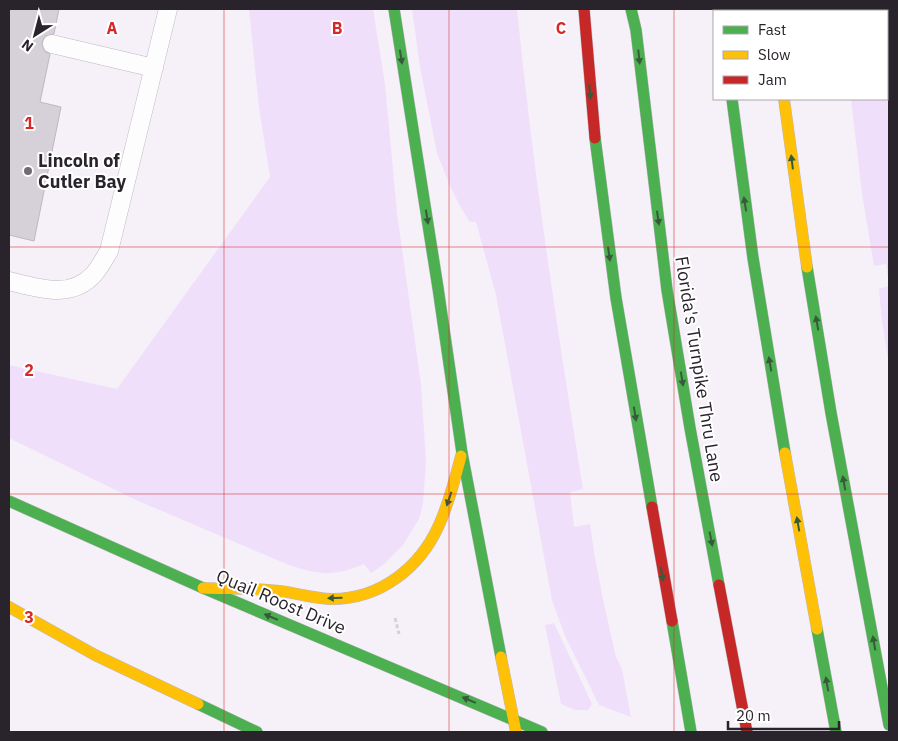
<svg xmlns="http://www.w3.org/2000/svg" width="898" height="741" font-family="'IBM Plex Sans',sans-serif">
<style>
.green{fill:#f0dffa}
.building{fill:#d6d0d9;stroke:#beb8c0}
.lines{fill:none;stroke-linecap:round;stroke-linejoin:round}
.lane-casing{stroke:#beb8c0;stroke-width:19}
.fast-casing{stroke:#beb8c0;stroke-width:12}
.slow-casing{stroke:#beb8c0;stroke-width:12}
.jam-casing{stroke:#beb8c0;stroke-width:12}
.path{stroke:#d3d2d4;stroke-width:3;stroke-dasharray:4 2.5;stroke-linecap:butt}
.lane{stroke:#fefdfe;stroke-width:18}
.fast{stroke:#4caf50;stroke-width:11}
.slow{stroke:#ffc107;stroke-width:11}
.jam{stroke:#c62828;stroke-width:11}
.oneway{fill:#375b3a}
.grid{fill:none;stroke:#d62828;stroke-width:1;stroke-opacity:0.55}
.poi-dot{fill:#716b73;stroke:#fff;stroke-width:2}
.labels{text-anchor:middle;stroke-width:4;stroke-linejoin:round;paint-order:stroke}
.poi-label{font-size:18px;font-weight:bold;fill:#29232c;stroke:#fff;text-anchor:start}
.street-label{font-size:18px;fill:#29232c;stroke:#fff}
.grid-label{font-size:16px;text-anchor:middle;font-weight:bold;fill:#d62828;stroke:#fff;stroke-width:4;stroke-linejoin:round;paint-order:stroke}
</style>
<rect width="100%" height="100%" fill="#f6f0f8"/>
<path class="green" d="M249 9H373L385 84 397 213 421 384 426 461 423 504 419 519 403 545 383 565 371 573 364 564C332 577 321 575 289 565L136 500 9 438V365L117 389 270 177 259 108Z
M412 9H517C533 170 557 329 583 489L570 492 574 527 590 524 595 558 604 604 616 657 622 669 631 717 599 705 565 636 552 600 496 295 476 222H470L461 208 450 186 437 153 420 67Z
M841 9H889V285L886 264 874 266 862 194 851 99H887V11H842Z
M889 286V366L882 321 879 289Z
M554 623 592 704 588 710H575L561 704 545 625Z"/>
<path class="building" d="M9 9H59L54 34 45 36 42 42 44 51 50 54 40 102 61 107 34 241 9 235Z"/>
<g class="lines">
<defs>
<path id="lane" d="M52 44 154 68
M9 281C38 288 71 300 94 274 100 267 104 259 109 251L168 9"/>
<path id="fast" d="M394 9 438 288 462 453 501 657
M631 9 636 30 667 290 690 428 719 585
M775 9V11
M727 11 728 9
M732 99 753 258 785 453
M595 138 616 298 652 507
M807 267 831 413 889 725
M9 501 203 588 542 732
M672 621 691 732
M817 629 836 732
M198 704 257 732"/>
<path id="slow" d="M784 99 807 267
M785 453 817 629
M203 588C228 589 254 588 279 591 297 593 314 599 332 599 380 599 420 568 439 525 449 503 455 479 461 456
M9 607 95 655 198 704
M501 657 516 732"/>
<path id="jam" d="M584 9 595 138
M652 507 672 621
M719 585 747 732"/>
</defs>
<use href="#lane" class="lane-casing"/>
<use href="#fast" class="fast-casing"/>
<use href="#slow" class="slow-casing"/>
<use href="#jam" class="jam-casing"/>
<path class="path" d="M395 618 399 634"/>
<use href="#lane" class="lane"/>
<use href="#fast" class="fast"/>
<use href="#slow" class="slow"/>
<use href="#jam" class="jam"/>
</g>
<defs><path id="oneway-solid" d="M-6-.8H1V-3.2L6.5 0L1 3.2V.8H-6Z" transform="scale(1.25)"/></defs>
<g class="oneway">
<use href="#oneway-solid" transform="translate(401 57) rotate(81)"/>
<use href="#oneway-solid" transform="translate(639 57) rotate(84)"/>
<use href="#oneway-solid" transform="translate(590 92) rotate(85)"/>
<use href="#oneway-solid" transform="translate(792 162) rotate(-97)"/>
<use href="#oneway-solid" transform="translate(745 204) rotate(-99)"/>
<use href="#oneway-solid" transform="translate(427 217) rotate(81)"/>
<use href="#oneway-solid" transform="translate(658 218) rotate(82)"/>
<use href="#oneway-solid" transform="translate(609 254) rotate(82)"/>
<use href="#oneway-solid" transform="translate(817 323) rotate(-100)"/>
<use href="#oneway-solid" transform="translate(770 364) rotate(-100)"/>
<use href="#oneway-solid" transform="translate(682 379) rotate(81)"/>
<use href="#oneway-solid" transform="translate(635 414) rotate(81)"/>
<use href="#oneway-solid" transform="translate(844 483) rotate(-100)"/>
<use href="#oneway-solid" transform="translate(449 499) rotate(109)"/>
<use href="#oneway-solid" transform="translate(798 524) rotate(-100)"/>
<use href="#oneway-solid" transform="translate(711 539) rotate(79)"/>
<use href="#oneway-solid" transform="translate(662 574) rotate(80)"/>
<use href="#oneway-solid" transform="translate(335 598) rotate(178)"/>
<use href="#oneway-solid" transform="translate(271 617) rotate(-157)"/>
<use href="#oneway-solid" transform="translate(874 643) rotate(-100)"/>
<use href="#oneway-solid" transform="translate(827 684) rotate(-100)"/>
<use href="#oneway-solid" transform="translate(469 700) rotate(-157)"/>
</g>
<path class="grid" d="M224 9V732M449 9V732M674 9V732M9 247H889M9 494H889"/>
<circle class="poi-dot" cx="28" cy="171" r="5"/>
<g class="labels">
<g class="poi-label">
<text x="38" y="167">Lincoln of<tspan x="38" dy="21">Cutler Bay</tspan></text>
</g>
<g class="street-label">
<text transform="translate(699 369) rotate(81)" y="6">Florida's Turnpike Thru Lane</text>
<text transform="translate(281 602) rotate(23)" y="6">Quail Roost Drive</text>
</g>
</g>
<g class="grid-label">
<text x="112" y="34">A</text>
<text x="337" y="34">B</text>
<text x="561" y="34">C</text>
<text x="29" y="129">1</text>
<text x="29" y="376">2</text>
<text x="29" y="623">3</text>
</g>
<rect width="898" height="741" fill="none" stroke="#29232c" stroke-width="20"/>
<rect x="713" y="10" width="175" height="90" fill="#ffffff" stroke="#a9a7ab"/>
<rect x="723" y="26" width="25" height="8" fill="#4caf50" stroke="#a9a7ab"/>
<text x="758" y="35" font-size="15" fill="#29232c">Fast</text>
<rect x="723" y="51" width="25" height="8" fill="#ffc107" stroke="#a9a7ab"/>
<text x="758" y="60" font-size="15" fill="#29232c">Slow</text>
<rect x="723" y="76" width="25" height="8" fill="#c62828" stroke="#a9a7ab"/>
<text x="758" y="85" font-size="15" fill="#29232c">Jam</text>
<g transform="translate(35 35) rotate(216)" stroke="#ffffff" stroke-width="4" paint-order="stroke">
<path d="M0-4L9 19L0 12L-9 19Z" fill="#29232c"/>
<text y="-8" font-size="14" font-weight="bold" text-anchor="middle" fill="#29232c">N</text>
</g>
<path d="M728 721v8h111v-8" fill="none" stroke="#29232c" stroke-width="2.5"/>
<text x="736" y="721" font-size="15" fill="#29232c" stroke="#ffffff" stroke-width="4" paint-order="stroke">20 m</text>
</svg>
